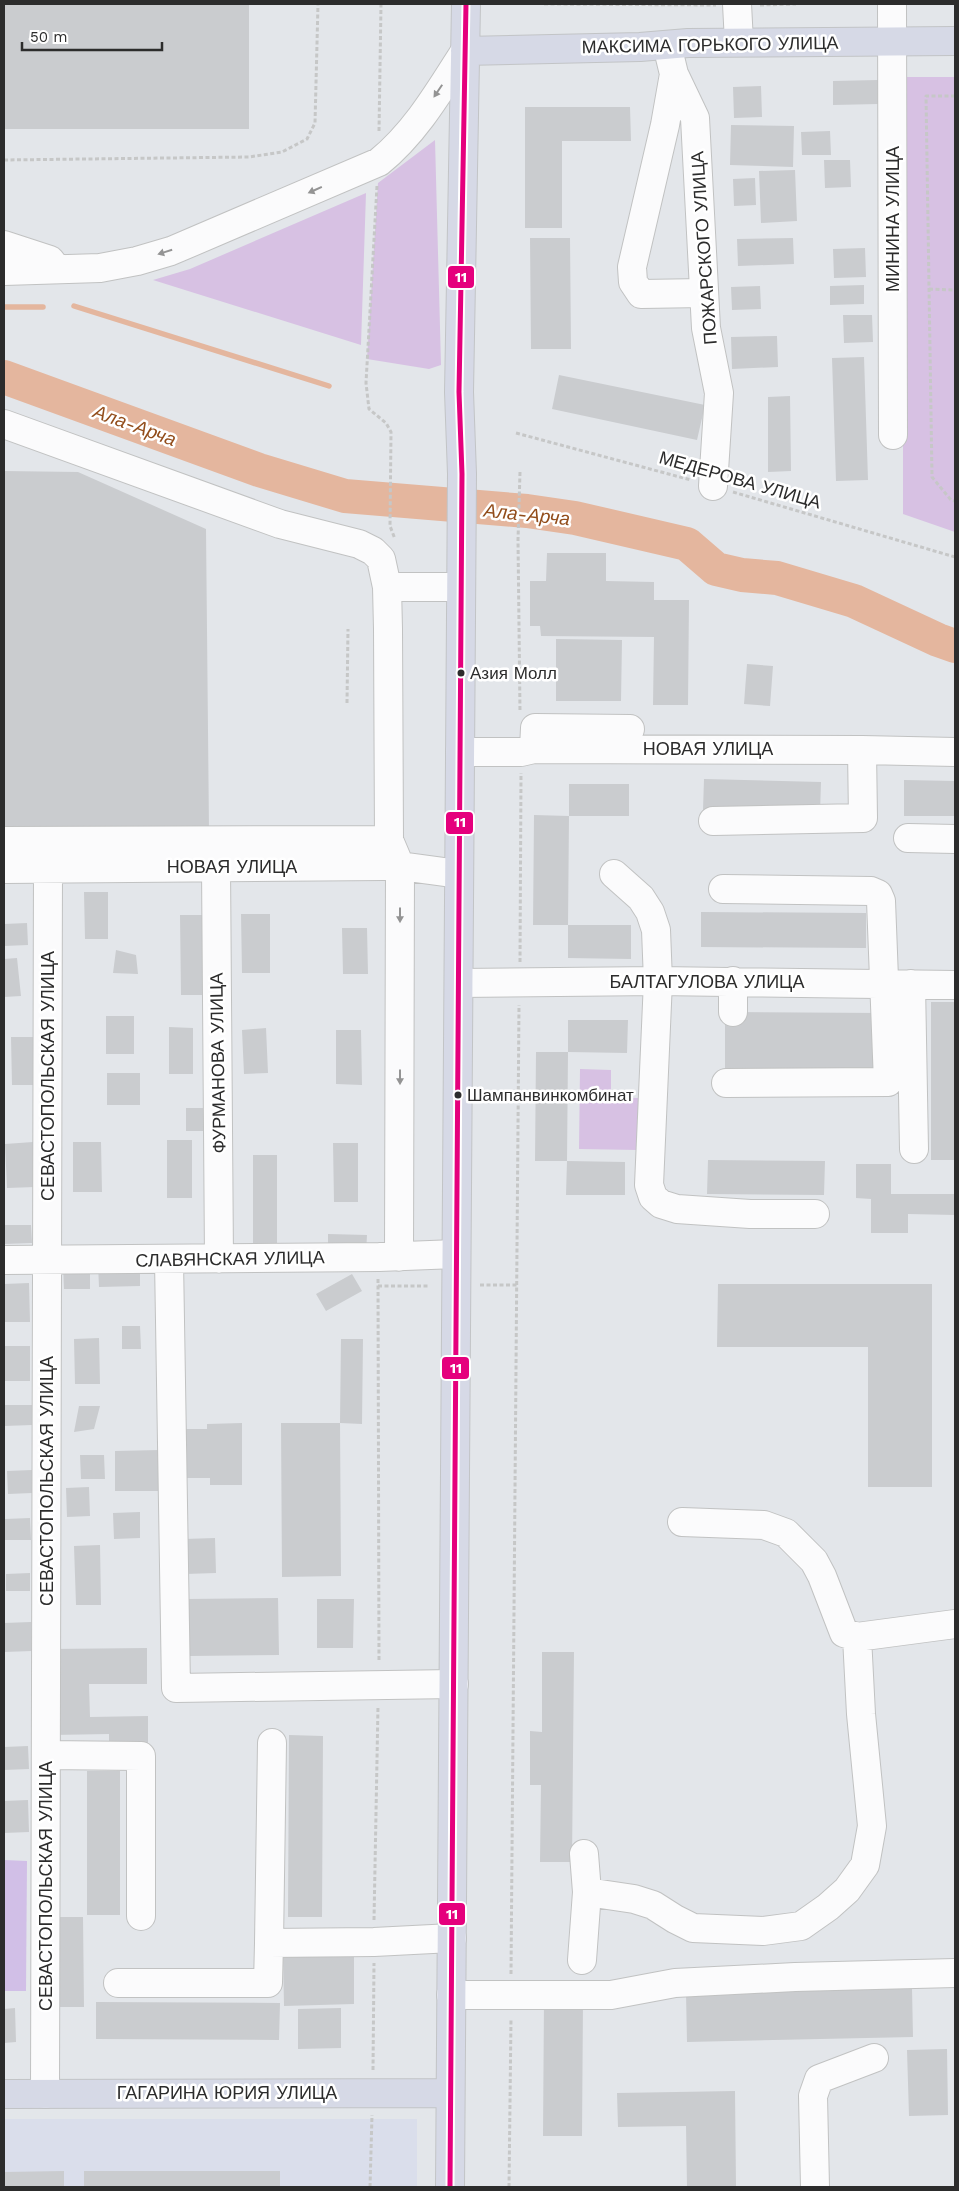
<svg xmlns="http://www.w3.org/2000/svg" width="959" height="2191" font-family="'Work Sans',sans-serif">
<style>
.education{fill:#dadeeb}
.green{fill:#d7c1e3}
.pitch{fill:#d1bfe7}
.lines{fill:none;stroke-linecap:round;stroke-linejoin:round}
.stream{stroke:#e4b69e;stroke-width:5.5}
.river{stroke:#e4b69e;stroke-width:34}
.building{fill:#cacccf}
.minor-casing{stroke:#c1c2c2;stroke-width:30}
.major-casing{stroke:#c2c4c6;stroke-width:30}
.path{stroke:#c6c7c7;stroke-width:3;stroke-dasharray:4 2.5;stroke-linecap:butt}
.minor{stroke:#fbfbfc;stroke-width:28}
.major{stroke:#d6d9e6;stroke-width:28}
.bus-1-casing{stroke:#fff;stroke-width:9}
.bus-1{stroke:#e5007d;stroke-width:5}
.oneway{fill:#949494}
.bus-dot{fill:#2c2c2c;stroke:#fff;stroke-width:2}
.labels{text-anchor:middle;stroke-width:5;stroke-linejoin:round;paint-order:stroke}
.bus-label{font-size:17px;fill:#2c2c2c;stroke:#fff;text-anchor:start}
.street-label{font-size:18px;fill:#2c2c2c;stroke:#fff}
.water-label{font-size:19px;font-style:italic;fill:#924d1b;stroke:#fff}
.line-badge{stroke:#fff;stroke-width:2}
.badge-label{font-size:14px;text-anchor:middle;font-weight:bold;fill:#fff}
</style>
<rect width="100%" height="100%" fill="#e3e6ea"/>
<path class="education" d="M4 2119H417V2187H4Z"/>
<path class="green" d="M903 77H955V532L903 514Z
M435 140 441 365 429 369 367 359 378 183Z
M366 193 361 345 153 280 190 269Z
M580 1069 611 1070V1097L638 1098V1150L579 1149Z"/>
<path class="pitch" d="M4 1860 27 1861 26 1991H4Z"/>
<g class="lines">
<path class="stream" d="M74 306 329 386
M4 307H43"/>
<path class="river" d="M4 377 259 470 345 496 527 511 575 518 687 544 716 569 742 575 777 578 854 601 938 640 955 646"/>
</g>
<path class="building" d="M4 4H249V129H4Z
M878 80V104L833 105V81Z
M761 86 762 117 734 118 733 87Z
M525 107H630L631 141H562V228H525Z
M731 125 794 126 793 167 730 165Z
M830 131 831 155H802L801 132Z
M824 160H850L851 187 825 188Z
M795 170 797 221 761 223 759 171Z
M755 178 756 205 734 206 733 179Z
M530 238H570L571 349H531Z
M793 238 794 264 738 266 737 239Z
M865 248 866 277 834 278 833 249Z
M864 285V304L830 305V286Z
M760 286 761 309 732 310 731 287Z
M843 315H872L873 342 844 343Z
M777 336 778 367 732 369 731 337Z
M864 357 868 480 836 481 832 358Z
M559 375 705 405 697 440 552 409Z
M790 396 791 471 768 472V397Z
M4 471 78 472 206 529 209 831H4Z
M547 553H606V581L654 582V600H689L688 705H653L654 637 541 636 540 626H530V581H546Z
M556 639 622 640 621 701H556Z
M747 664 773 666 770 706 744 704Z
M704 779 821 782 820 813 703 810Z
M904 780 955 781V816H904Z
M569 784H629V816H569L568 925H631V959L568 958V925H533L534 815 569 816Z
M84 892H108V939H85Z
M701 912 866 913V948L701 947Z
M241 914H270V973H242Z
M180 915H209V995H181Z
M27 923 28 945 4 946V924Z
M342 928H367L368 974H343Z
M116 950 136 955 138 974 113 973Z
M17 958 21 996 4 997V959Z
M931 1002H955V1160H931Z
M733 1012 881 1013 901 1070 725 1072V1013Z
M106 1016H134V1054H106Z
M568 1020H628L627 1053 568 1052 567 1161 625 1162V1195H566L567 1161H535L536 1052H568Z
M169 1027 193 1028V1074H169Z
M266 1028 268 1073 244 1074 242 1030Z
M336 1030H361L362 1085 336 1084Z
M11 1037H37V1085H12Z
M107 1073H140V1105H107Z
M186 1108H208V1131H186Z
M167 1140H192V1198H167Z
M33 1142 35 1187 7 1188 5 1144Z
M73 1142H101L102 1192H73Z
M333 1143H358V1202H334Z
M253 1155H277V1246H253Z
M708 1160 825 1161 824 1195 707 1194Z
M856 1164H891V1194H955V1215L908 1214V1233H871V1199L856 1198Z
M4 1225H31L32 1243 4 1244Z
M328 1234 367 1235 366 1253H328Z
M140 1263V1286L99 1287 98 1264Z
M63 1264H90V1289H64Z
M352 1274 362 1291 326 1311 316 1294Z
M29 1283 30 1322H5L4 1284Z
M718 1284H932V1487H868V1347H717Z
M122 1326H140L141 1349H122Z
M99 1338 100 1384H75L74 1339Z
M341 1339H363L362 1424 340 1423Z
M4 1346H30V1381H4Z
M4 1405H32V1425L4 1426Z
M79 1406H100L94 1429 74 1432Z
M242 1423V1485H210V1478H184V1429H207V1424Z
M281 1423H340L341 1576 282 1577Z
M160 1450 161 1491H115V1451Z
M80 1455H104L105 1479H81Z
M32 1470V1493L8 1494 7 1471Z
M89 1487 90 1516 67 1517 66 1488Z
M140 1512V1538L114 1539 113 1513Z
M30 1518 31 1540H5V1519Z
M215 1538 216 1573 185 1574 184 1539Z
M100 1545 101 1605H76L74 1546Z
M30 1573V1591H6V1574Z
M278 1598 279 1655 189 1656 188 1599Z
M317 1599H354L353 1648H317Z
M31 1622 32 1651 4 1652V1623Z
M147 1648V1684H89L90 1717 148 1716V1745L109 1746V1734L52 1735 51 1649Z
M542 1652H574L572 1862H540L541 1785H530V1731L542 1732Z
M289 1735 323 1736 322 1917H288Z
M28 1746 29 1769 4 1770V1747Z
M87 1771H120V1915H87Z
M28 1800 29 1832 4 1833V1801Z
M58 1917H83L84 2007H60Z
M354 1953V2004L284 2006 283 1954Z
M912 1988 913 2037 687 2042 686 1993Z
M544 2000H583L582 2136H543Z
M96 2002 280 2003 279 2040 96 2039Z
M15 2008 16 2042 4 2043V2009Z
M341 2008V2048L298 2049V2009Z
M947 2049 948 2115 909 2116 907 2050Z
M735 2091 736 2187H687L686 2126 618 2127 617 2093Z
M64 2171V2187H4V2172Z
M84 2171H280V2187H84Z"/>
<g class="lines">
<defs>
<path id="minor" d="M737 4 739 42
M892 4 893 435
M667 45 674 74 695 118 706 328 719 393 713 486
M674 74 665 125 632 267 633 282 641 294 704 293
M4 245 50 260 57 269
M4 271 100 268 137 261 171 251 379 162C416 132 440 90 465 51
M4 424 280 524 359 544 373 551 381 559 387 587 388 629 389 840 400 866 399 1257
M387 587H461
M534 749 535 728 630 729
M460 752H521L534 749 862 750 955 752
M713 821 863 818 862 750
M908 838 955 839
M4 841 389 840
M216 867 219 1259
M4 869 383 866H400L459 874
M614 874 641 898 650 912 656 930 658 981 649 1185 653 1197 661 1204 677 1209 750 1214H815
M723 889 871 891 878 894 881 901 888 1082 726 1083
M459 983 658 981 955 985
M911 984 914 1149
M733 1012V981
M4 1260 379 1257 456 1254
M169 1260 176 1688 454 1684
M682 1522 764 1525 786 1533 814 1561 822 1576 844 1633 857 1637 955 1624
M272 1743 269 1943 374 1942 452 1938
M46 1755 141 1756V1916
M587 1892 634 1899 653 1905 675 1919 693 1928 763 1931 801 1926 828 1907 847 1890 865 1865 872 1826 861 1714 857 1637
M582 1960 587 1892 584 1854
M118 1983H268L269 1943
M451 1995H611L675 1983 795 1977 955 1973
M45 2094 48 868
M815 2187 813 2096 819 2079 874 2058"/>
<path id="major" d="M465 51 640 47 688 43 955 41
M4 2094 450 2093
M450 2187 462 474 459 392 466 4"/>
</defs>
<use href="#minor" class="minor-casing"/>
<use href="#major" class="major-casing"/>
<path class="path" d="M544 4 716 5
M760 5 796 4
M955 96H926L932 477 951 500 955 501
M379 131 381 4
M4 160 249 157 282 152 307 139 315 123 318 4
M377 186 366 383 369 409 386 423 391 432 390 526 395 539
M929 289 955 290
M516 433 691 480
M520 472 518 540 520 712
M733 492 955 557
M347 703 348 629
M520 962 521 773
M378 1279 379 1662
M480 1285H517
M378 1286H429
M374 1920 378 1706
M511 1974 519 1005
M373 2070 374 1963
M370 2187 372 2115
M509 2187 511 2018"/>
<use href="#minor" class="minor"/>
<use href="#major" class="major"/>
<defs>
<path id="bus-1" d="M450 2187 462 474 459 392 466 4"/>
</defs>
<use href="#bus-1" class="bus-1-casing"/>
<use href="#bus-1" class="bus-1"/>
</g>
<defs><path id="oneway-solid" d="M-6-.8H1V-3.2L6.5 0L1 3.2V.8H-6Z" transform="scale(1.25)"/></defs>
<g class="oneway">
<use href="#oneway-solid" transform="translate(438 91) rotate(124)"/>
<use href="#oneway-solid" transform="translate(315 190) rotate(156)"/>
<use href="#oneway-solid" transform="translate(165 252) rotate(163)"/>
<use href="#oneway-solid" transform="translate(400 915) rotate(90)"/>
<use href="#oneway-solid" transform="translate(400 1077) rotate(90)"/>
</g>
<g class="bus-dot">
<circle cx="461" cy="673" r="4.5"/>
<circle cx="458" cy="1095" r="4.5"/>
</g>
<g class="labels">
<g class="bus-label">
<text x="470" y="679">Азия Молл</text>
<text x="467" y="1101">Шампанвинкомбинат</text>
</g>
<g class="street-label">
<text transform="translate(710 45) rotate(-1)" y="6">МАКСИМА ГОРЬКОГО УЛИЦА</text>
<text transform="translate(893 219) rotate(-90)" y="6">МИНИНА УЛИЦА</text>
<text transform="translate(704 248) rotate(-94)" y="6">ПОЖАРСКОГО УЛИЦА</text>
<text transform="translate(740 480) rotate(16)" y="6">МЕДЕРОВА УЛИЦА</text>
<text x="708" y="755">НОВАЯ УЛИЦА</text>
<text x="232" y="873">НОВАЯ УЛИЦА</text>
<text x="707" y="988">БАЛТАГУЛОВА УЛИЦА</text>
<text transform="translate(218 1063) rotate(-91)" y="6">ФУРМАНОВА УЛИЦА</text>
<text transform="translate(48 1076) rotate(-90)" y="6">СЕВАСТОПОЛЬСКАЯ УЛИЦА</text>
<text transform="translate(230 1259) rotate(-1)" y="6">СЛАВЯНСКАЯ УЛИЦА</text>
<text transform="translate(47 1481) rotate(-90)" y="6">СЕВАСТОПОЛЬСКАЯ УЛИЦА</text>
<text transform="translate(46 1886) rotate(-90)" y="6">СЕВАСТОПОЛЬСКАЯ УЛИЦА</text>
<text x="227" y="2099">ГАГАРИНА ЮРИЯ УЛИЦА</text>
</g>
<g class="water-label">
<text transform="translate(135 425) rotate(20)" y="7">Ала-Арча</text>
<text transform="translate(527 514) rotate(6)" y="7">Ала-Арча</text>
</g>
</g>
<g class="line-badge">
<rect x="447" y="265" width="28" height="24" rx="5" fill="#e5007d"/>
<rect x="445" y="811" width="29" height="24" rx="5" fill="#e5007d"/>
<rect x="441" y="1356" width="29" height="24" rx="5" fill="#e5007d"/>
<rect x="438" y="1902" width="28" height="24" rx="5" fill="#e5007d"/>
</g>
<g class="badge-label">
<text x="461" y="282">11</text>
<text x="460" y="827">11</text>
<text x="456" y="1373">11</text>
<text x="452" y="1919">11</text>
</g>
<rect width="959" height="2191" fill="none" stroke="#2c2c2c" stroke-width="10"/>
<path d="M22 42v8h140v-8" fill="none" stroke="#2c2c2c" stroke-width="2.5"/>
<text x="30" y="42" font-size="15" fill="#2c2c2c" stroke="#ffffff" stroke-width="4" paint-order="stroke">50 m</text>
</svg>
